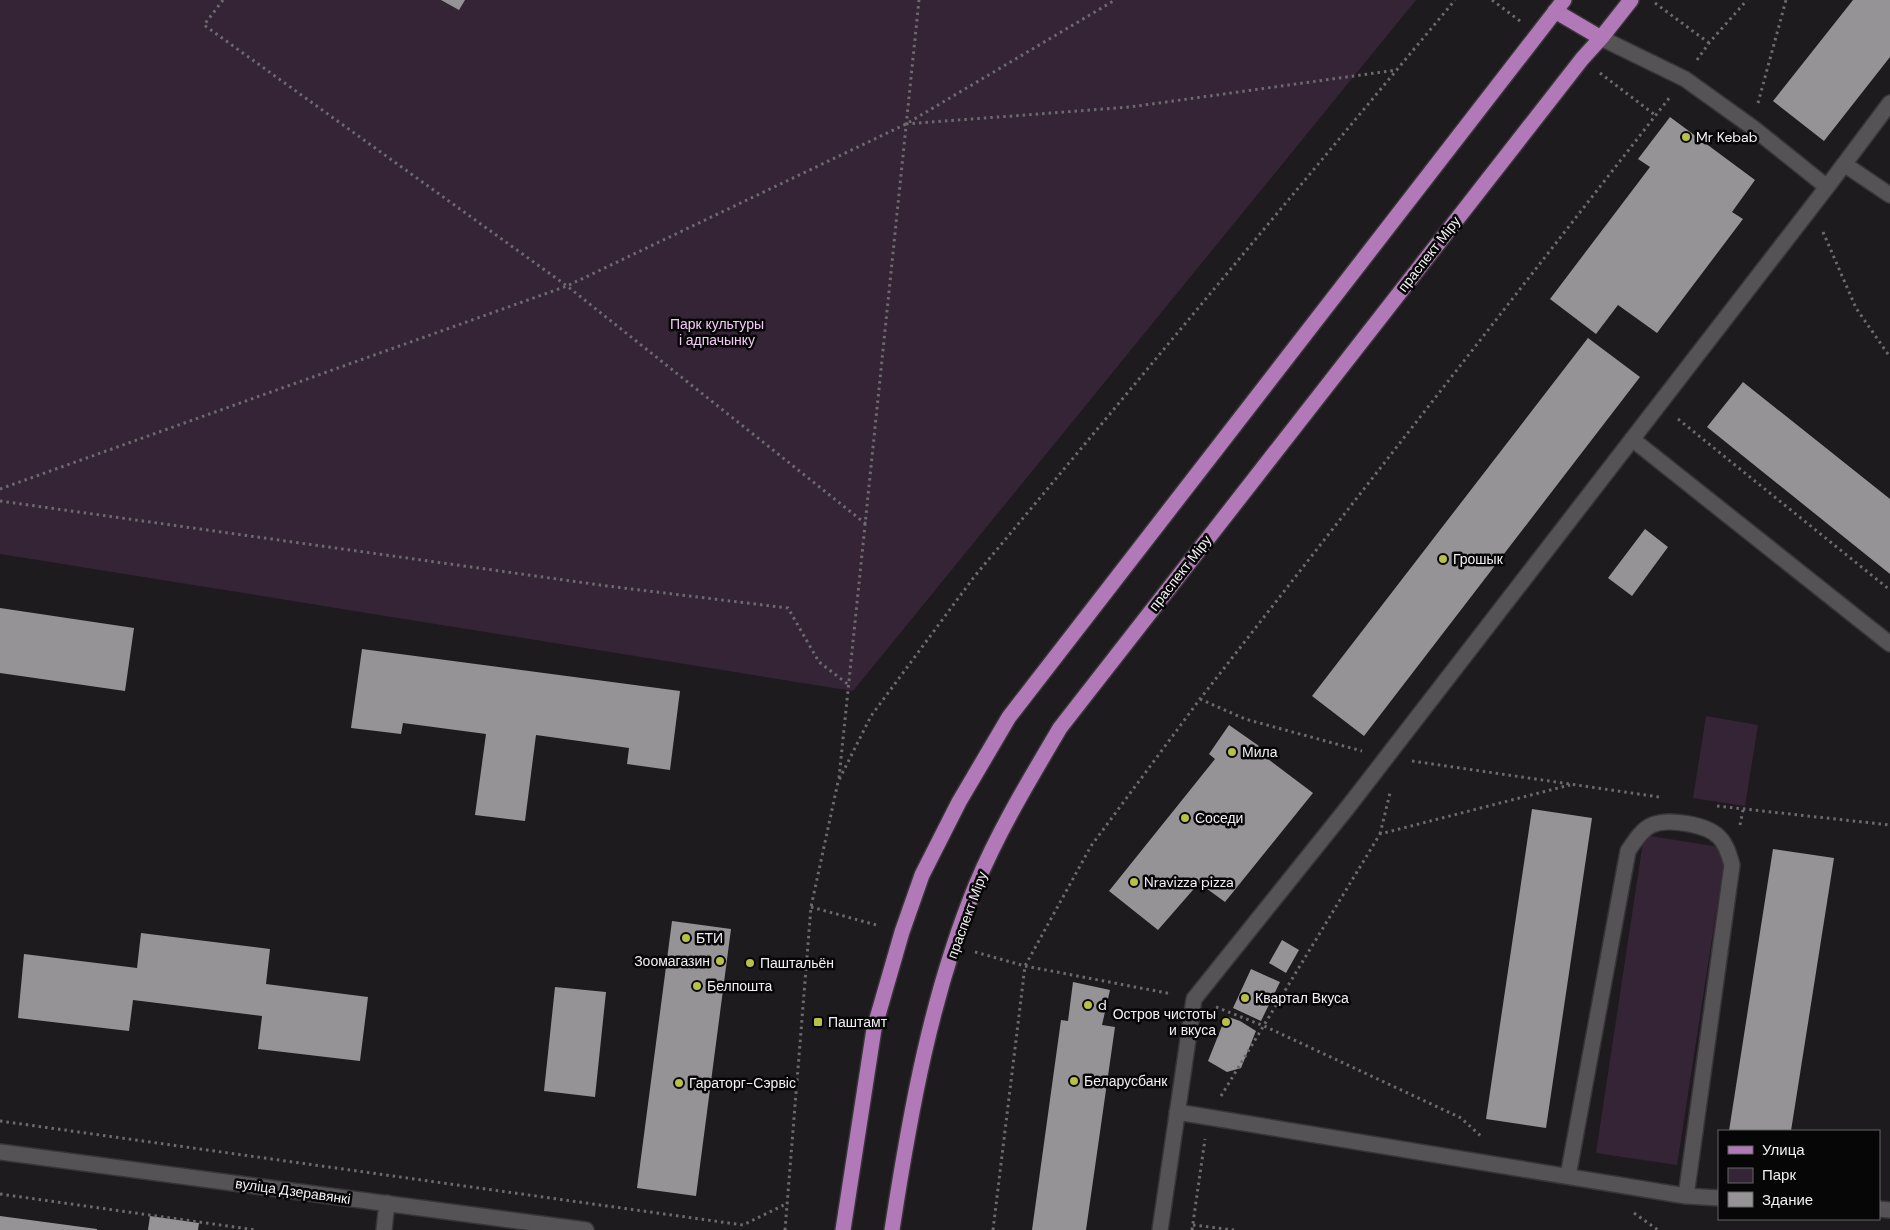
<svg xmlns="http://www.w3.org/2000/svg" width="1890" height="1230" font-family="'DM Sans',sans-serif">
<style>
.green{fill:#342436}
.building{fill:#969396}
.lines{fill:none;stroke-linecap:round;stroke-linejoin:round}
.minor-casing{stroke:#373537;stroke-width:18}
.major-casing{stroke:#373537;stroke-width:18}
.path{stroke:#6d6a6d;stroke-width:3;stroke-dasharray:2.5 4;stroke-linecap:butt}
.minor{stroke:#565356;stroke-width:15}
.major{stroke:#b179b7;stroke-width:15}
.poi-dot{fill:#b7c147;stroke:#070607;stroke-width:2}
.labels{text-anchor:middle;stroke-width:5;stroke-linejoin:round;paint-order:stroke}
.poi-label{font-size:14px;fill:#f2f0f2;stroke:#070607;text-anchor:start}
.street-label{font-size:14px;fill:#f2f0f2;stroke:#070607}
.park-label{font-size:14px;fill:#f3c9f7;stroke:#070607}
</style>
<rect width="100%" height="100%" fill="#1e1b1e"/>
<path class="green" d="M0 0H1416L853 691 0 554Z
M1706 716 1758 725 1745 806 1693 798Z
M1644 835 1726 848 1677 1165 1596 1153Z"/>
<path class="building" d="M441 0H465L459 10Z
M1853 0H1890V57L1824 141 1773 101Z
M1670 117 1755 180 1732 212 1743 219 1657 333 1618 305 1596 334 1550 299 1650 167 1638 159Z
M1588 338 1640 377 1364 736 1312 696Z
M1743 382 1890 499V574L1707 427Z
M1645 529 1668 547 1632 596 1608 578Z
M0 608 134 628 125 691 0 673Z
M362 649 680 691 670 770 627 764 629 748 536 735 525 821 475 815 486 734 403 723 401 734 351 728Z
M1229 725 1259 746 1256 750 1313 793 1225 902 1199 883 1158 930 1109 891 1215 759 1209 754Z
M1532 809 1592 818 1546 1128 1486 1119Z
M1773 849 1834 858 1791 1131H1729Z
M672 921 731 929 696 1196 637 1188Z
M141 933 270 949 266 984 368 997 360 1061 258 1049 262 1016 133 1000 129 1031 18 1018 24 954 137 968Z
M1282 940 1299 950 1286 973 1269 963Z
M1251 969 1280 982 1261 1021 1233 1008Z
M1073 982 1110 990 1102 1025 1115 1027 1086 1230H1032L1061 1020 1068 1021Z
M555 987 606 992 595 1097 544 1091Z
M1226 1016 1240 1021 1256 1031 1241 1068 1227 1072 1208 1061Z
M0 1216 97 1229V1230H0Z
M150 1216 199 1223 198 1230H148Z"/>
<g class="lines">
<defs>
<path id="minor" d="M1601 38 1685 79 1752 127 1827 187 1890 103
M1844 164 1890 195
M1632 439 1890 644
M1177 1112 1686 1196 1719 1198
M0 1152 586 1230
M1568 1176 1628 851C1634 842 1642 829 1652 825 1668 818 1706 824 1719 837 1726 844 1729 854 1732 865L1686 1196
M1879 1209 1890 1210
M384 1230 387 1203
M1160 1230 1194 999 1348 807 1827 187"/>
<path id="major" d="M1555 11 1601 38
M843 1230 874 1029 902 932 922 875 959 802 1009 717 1564 0
M892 1230C910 1113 931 995 976 885 999 830 1030 779 1060 728L1582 59 1601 38 1631 0"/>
</defs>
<use href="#minor" class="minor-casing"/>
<use href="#major" class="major-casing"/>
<path class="path" d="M223 0 204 25 567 286 866 524
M1492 0 1520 21
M1655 3 1709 43
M1697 60 1709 43 1747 0
M1600 73 1655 115
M1758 103 1786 0
M906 124 1130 107 1397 70
M1823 232 1856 308 1890 357
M1678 419 1890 590
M0 489 567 286 906 124 1115 0
M0 501 607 586 788 608 819 662 849 685
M1200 699 1245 719 1362 751
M1412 761 1659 797
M839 778 919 0
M1717 806 1890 825
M1740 825 1743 810
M1380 834 1390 793
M811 907 880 926
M975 952 1025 966 1172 994
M1216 1007 1264 1026 1461 1118 1483 1138
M1221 1096 1380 834 1570 785
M0 1121 743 1225 788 1203
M0 1194 256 1230
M1634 1213 1658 1230
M1193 1225 1234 1230
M785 1230 811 907 838 782 871 716 974 577 1455 0
M993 1230 1025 966 1091 846 1200 699 1670 97
M1192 1230 1205 1139"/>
<use href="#minor" class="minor"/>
<use href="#major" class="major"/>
</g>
<g class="poi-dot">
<circle cx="1686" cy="137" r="5"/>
<circle cx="1443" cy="559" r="5"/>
<circle cx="1232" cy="752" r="5"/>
<circle cx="1185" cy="818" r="5"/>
<circle cx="1134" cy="882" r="5"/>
<circle cx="686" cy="938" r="5"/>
<circle cx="720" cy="961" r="5"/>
<circle cx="750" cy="963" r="5"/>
<circle cx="697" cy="986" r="5"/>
<circle cx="1245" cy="998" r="5"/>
<circle cx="1088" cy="1005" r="5"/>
<rect x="813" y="1017" width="10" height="10" rx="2.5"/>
<circle cx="1226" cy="1022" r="5"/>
<circle cx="1074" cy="1081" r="5"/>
<circle cx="679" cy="1083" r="5"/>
</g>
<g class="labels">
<g class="poi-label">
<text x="1696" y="142">Mr Kebab</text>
<text x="1453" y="564">Грошык</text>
<text x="1242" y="757">Мила</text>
<text x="1195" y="823">Соседи</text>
<text x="1144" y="887">Nravizza pizza</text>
<text x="696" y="943">БТИ</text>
<text x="710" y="966" text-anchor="end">Зоомагазин</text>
<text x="760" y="968">Паштальён</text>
<text x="707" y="991">Белпошта</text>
<text x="1255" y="1003">Квартал Вкуса</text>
<text x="1098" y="1010">d</text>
<text x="1216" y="1019" text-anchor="end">Остров чистоты<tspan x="1216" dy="16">и вкуса</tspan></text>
<text x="828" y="1027">Паштамт</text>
<text x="1084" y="1086">Беларусбанк</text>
<text x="689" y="1088">Гараторг-Сэрвіс</text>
</g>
<g class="street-label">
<text transform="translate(1429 254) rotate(-52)" y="5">праспект Міру</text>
<text transform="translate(1180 573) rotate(-52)" y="5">праспект Міру</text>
<text transform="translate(967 915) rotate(-70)" y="5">праспект Міру</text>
<text transform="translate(293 1191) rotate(8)" y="5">вуліца Дзеравянкі</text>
</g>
<g class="park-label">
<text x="717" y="329">Парк культуры<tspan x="717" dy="16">і адпачынку</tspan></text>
</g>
</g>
<rect x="1718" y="1130" width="162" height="90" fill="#070607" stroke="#656465"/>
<rect x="1728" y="1146" width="25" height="8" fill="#b179b7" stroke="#656465"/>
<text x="1762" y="1155" font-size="15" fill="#f2f0f2">Улица</text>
<rect x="1728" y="1168" width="25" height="15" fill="#342436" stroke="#656465"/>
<text x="1762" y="1180" font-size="15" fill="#f2f0f2">Парк</text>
<rect x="1728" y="1192" width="25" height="15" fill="#969396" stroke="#656465"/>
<text x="1762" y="1205" font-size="15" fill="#f2f0f2">Здание</text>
</svg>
